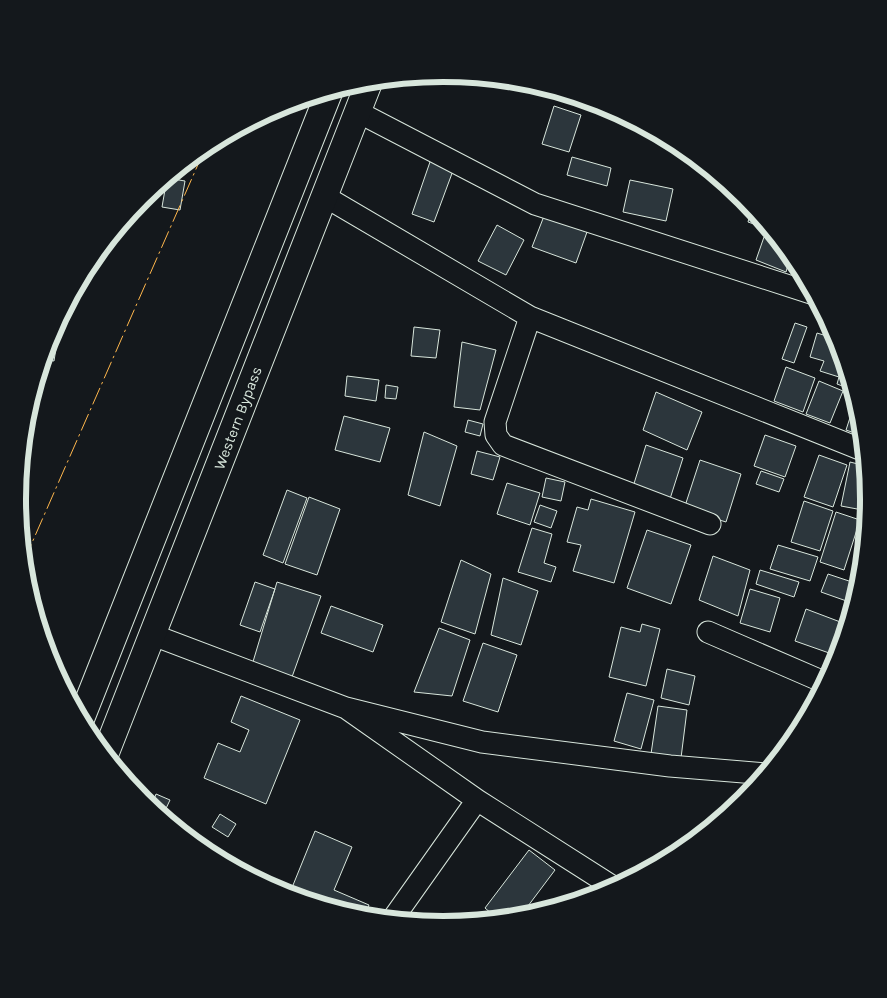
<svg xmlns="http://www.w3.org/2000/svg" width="887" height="998" font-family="Karla,sans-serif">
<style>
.building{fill:#2c363c;stroke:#d8e6dc}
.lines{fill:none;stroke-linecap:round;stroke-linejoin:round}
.minor-casing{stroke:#d8e6dc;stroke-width:23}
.major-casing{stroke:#d8e6dc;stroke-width:28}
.minor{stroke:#14181c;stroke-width:21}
.major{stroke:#14181c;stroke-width:26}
.power{stroke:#ffb74d;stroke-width:1;stroke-dasharray:18 4 2.5 4;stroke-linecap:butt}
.labels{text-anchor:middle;stroke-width:4;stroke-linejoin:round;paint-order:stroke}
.street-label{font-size:15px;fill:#d8e6dc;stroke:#14181c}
.rim{fill:none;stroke:#d8e6dc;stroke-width:6}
</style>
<rect width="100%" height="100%" fill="#14181c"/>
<path class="building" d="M570 94 607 106 629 118 628 121 567 102Z
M554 106 581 115 569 152 542 144Z
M572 157 611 168 607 186 567 175Z
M431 159 454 168 434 222 412 214Z
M167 178 185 181 180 210 162 207Z
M630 180 673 189 666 221 623 212Z
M752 206 771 230 748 222Z
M544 216 587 232 576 263 532 247Z
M497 225 524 240 506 275 478 261Z
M764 237 780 241 791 254 786 272 756 260Z
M800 266 808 282 796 280Z
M795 323 807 327 794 363 782 359Z
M414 327 440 330 436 358 411 356Z
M833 329 837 336 853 390 837 384 839 377 820 371 824 361 810 357 817 333 830 337Z
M462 342 496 350 480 410 454 407Z
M47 346 56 348 54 361 43 359Z
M786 367 815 378 803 412 774 401Z
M347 376 379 380 376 401 345 396Z
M819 381 843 391 830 423 806 414Z
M386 385 398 387 396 399 385 398Z
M656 392 702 412 687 450 643 430Z
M856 399 861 416 863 436 846 430Z
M344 416 390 428 380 462 335 450Z
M468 420 483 424 480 436 465 432Z
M424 432 457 446 440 506 408 495Z
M765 435 796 446 785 477 754 466Z
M646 445 683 458 669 502 632 490Z
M477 451 500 457 493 480 471 474Z
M819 455 847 465 833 507 804 497Z
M700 460 741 474 726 522 684 509Z
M850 462 866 466 868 511 841 506Z
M761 471 784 479 779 492 756 484Z
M546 478 565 482 561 501 542 497Z
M507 483 540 493 530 525 497 514Z
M287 490 307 498 283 563 263 555Z
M309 497 340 509 317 575 285 564Z
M591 499 635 512 614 583 573 571 581 545 567 542 577 507 588 510Z
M804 501 833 511 820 551 791 542Z
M540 505 557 511 551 528 534 522Z
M836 512 860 520 844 570 820 562Z
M532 528 552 534 544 563 556 567 551 582 518 572Z
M647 530 691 545 671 604 627 588Z
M778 545 818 557 810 581 770 569Z
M713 556 750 570 738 616 699 600Z
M461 560 491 574 475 634 441 622Z
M760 570 799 582 794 597 756 584Z
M828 574 861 585 855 604 821 592Z
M503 578 538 591 521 645 491 635Z
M255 582 275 589 260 632 240 625Z
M277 582 321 596 292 677 252 665Z
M750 589 780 598 770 632 740 623Z
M331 606 383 625 373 652 321 633Z
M806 609 843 623 832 654 795 641Z
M642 624 660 629 646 686 609 677 621 627 640 632Z
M439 628 470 640 452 696 414 692Z
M483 643 517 655 498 712 463 701Z
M667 669 695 676 689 705 661 698Z
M627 693 654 700 641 749 614 741Z
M241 696 300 720 266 804 204 778 218 743 240 752 249 730 231 722Z
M658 706 687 710 681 758 651 754Z
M156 794 170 800 162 817 151 807Z
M220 814 236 824 228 837 212 827Z
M315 831 352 847 334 890 369 905 364 917 289 895Z
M529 850 555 870 519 918 499 920 485 908Z"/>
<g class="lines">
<defs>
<path id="minor" d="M358 112 535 204 814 294
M324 196 530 317 865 451
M530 317 495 422 496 435 503 445 710 524
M708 632 826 683
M153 635 346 708
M615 888 477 800 346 708 482 742 670 766 766 774
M392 920 477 800"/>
<path id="major" d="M81 719 330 90
M105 755 370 80"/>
</defs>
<use href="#minor" class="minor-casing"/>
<use href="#major" class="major-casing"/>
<use href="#minor" class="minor"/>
<use href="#major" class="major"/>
<path class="power" d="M24 561 207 144"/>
</g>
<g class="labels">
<g class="street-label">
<text transform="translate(238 418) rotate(-69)" y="5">Western Bypass</text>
</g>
</g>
<path d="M0 0H887V998H0ZM26 499a417 417 0 1 1 834 0a417 417 0 1 1-834 0Z" fill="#14181c" fill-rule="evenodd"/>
<path class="rim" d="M26 499a417 417 0 1 1 834 0a417 417 0 1 1-834 0Z"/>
</svg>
